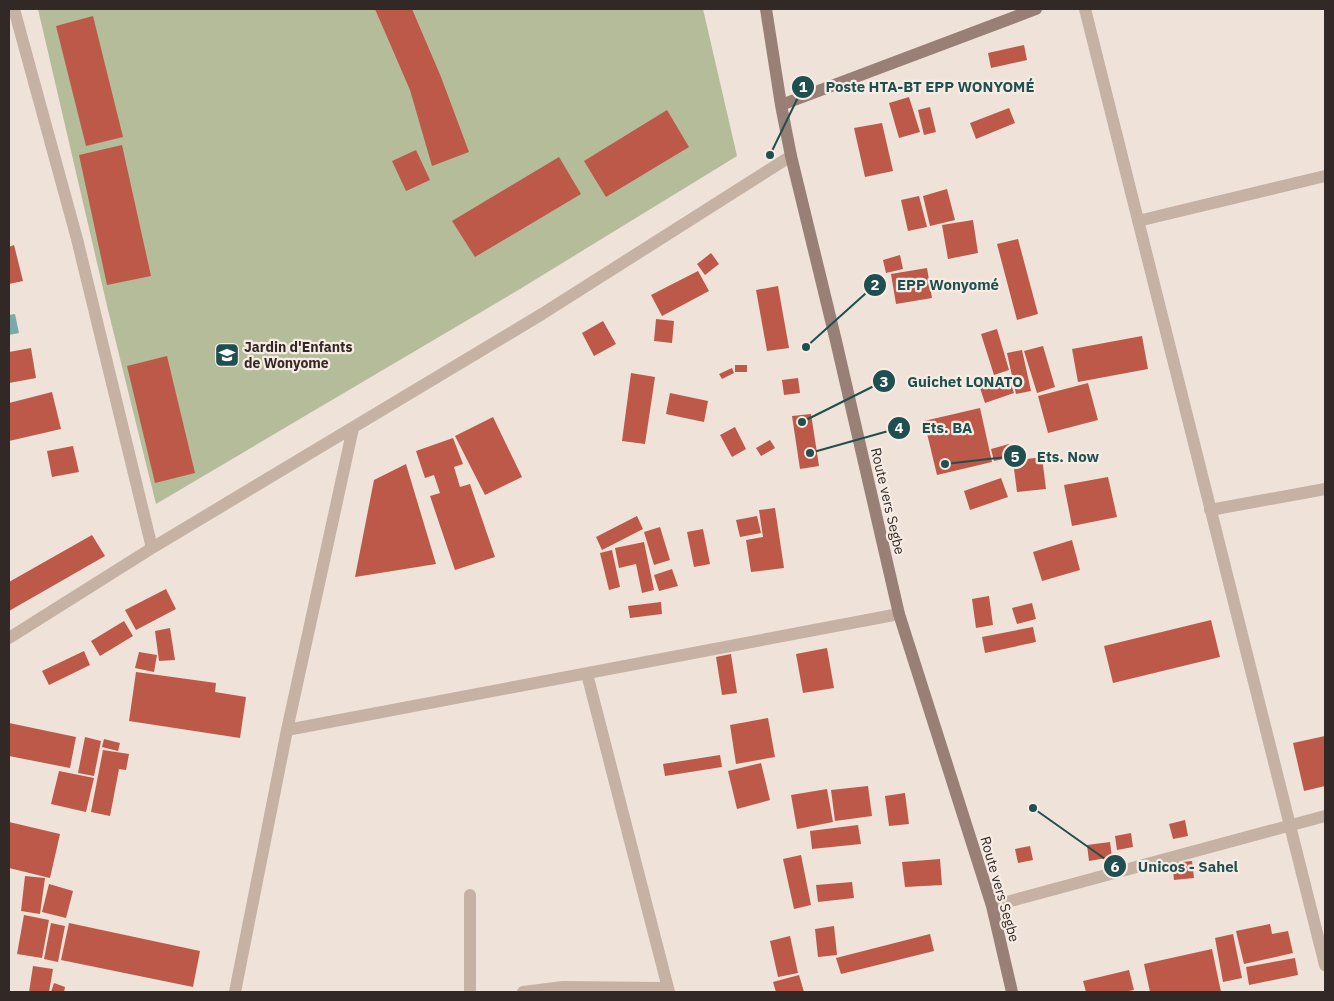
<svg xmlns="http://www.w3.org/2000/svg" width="1334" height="1001" font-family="'IBM Plex Sans',sans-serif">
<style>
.green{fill:#b4bc99}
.water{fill:#79aaa7}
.building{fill:#bd5948}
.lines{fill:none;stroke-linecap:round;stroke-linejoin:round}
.street{stroke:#c6b1a5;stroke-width:12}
.secondary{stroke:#998077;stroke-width:12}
.labels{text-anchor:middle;stroke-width:4.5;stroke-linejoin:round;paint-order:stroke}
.poi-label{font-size:14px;font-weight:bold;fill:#322826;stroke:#f7ece4;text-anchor:start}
.street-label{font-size:14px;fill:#322826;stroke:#f7ece4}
.leader{fill:none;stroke:#1f504f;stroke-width:2}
.callout-dot{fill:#1f504f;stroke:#f7ece4;stroke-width:2}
.mark-label{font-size:15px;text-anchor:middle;font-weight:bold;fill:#fff}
.callout-label{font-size:15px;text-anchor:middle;font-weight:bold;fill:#1f504f;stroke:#f7ece4;stroke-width:4.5;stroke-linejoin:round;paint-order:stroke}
</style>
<rect width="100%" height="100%" fill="#efe2d8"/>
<path class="green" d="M38 9H703L737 156 520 289 156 504 108 310Z"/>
<path class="water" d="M15 314 19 333 9 335V315Z"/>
<path class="building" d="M375 9H412L441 77 469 152 432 166 410 90Z
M93 16 123 137 86 146 56 26Z
M1024 45 1027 60 991 68 988 53Z
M909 97 920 132 899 138 889 103Z
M930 107 936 132 924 135 918 110Z
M1009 108 1015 123 976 139 970 123Z
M667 110 689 147 606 197 584 161Z
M882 123 893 171 865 177 854 128Z
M122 145 151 276 107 285 79 155Z
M416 150 430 180 406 191 392 161Z
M559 157 581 194 475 257 452 221Z
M947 189 955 220 930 226 923 196Z
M919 196 927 227 908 231 901 200Z
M973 220 978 253 948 259 942 225Z
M1018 239 1038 314 1017 320 997 244Z
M14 245 23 281 9 284V247Z
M711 253 719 264 705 275 697 264Z
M900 255 903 269 886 273 883 260Z
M927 268 932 298 896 304 891 274Z
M698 271 709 291 662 316 651 295Z
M778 286 789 348 767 351 756 290Z
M656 319 674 321 672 343 654 341Z
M603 321 616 344 594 356 582 333Z
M997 329 1009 370 994 375 981 334Z
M1142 336 1148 369 1078 382 1072 349Z
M1043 346 1055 387 1037 393 1024 351Z
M31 348 36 378 9 383V352Z
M1022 350 1031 391 1016 394 1007 353Z
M167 356 195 473 155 483 127 366Z
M735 365H747V372H735Z
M732 368 734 373 722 379 719 374Z
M631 373 655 377 645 444 622 441Z
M798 378 800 393 784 395 782 380Z
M1009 378 1014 393 985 403 980 388Z
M1088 383 1098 420 1048 433 1038 396Z
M52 392 61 429 9 441V403Z
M670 393 708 401 704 422 666 414Z
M980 408 992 462 937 475 924 421Z
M811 414 819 466 800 469 792 416Z
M493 417 522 477 485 495 455 436Z
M735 427 746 449 732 457 720 435Z
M453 438 463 464 454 467 460 487 470 484 495 557 455 570 430 496 440 493 434 475 425 478 416 451Z
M770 440 775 448 761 456 756 448Z
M1009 444 1013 457 994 461 991 449Z
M73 446 79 472 52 477 47 451Z
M1042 457 1046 489 1017 492 1013 461Z
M406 464 436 564 355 577 374 480Z
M1108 477 1117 517 1072 526 1064 485Z
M1001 478 1008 497 970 510 964 491Z
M775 508 784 568 751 572 746 540 763 537 759 510Z
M637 516 643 529 602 550 596 537Z
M757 516 761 533 740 537 736 520Z
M660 527 670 560 654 565 644 532Z
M703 529 710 564 694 567 687 532Z
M92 535 105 556 9 611V582Z
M1072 540 1080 570 1042 581 1033 552Z
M644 542 654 590 642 593 636 564 619 568 615 548Z
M612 550 620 587 609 590 600 553Z
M672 569 678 586 659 591 654 575Z
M166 589 176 609 136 630 125 610Z
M989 596 993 625 976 628 972 599Z
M661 602 662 614 630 618 628 606Z
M1032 603 1036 619 1017 624 1012 608Z
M1211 620 1220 657 1113 683 1104 646Z
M124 621 133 636 100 656 91 641Z
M1033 627 1036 642 985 653 982 637Z
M170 628 175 660 159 661 155 631Z
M827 648 834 688 803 693 796 654Z
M84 651 90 665 49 685 42 671Z
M139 652 157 655 154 672 135 668Z
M731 654 737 693 722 695 716 657Z
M136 672 216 683 215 692 246 697 240 738 129 721Z
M768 718 775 757 736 764 730 725Z
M9 723 76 737 70 768 9 756Z
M1325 736V786L1304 791 1293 743Z
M85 737 101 741 94 776 78 773Z
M104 739 120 743 118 751 102 747Z
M103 750 129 754 126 770 119 769 110 816 91 812Z
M720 755 722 767 665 776 663 764Z
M761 763 770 800 737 809 728 771Z
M59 771 94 778 86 812 51 804Z
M868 786 872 816 835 821 831 790Z
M827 789 833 822 797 829 791 795Z
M905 793 909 824 889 826 885 796Z
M1185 820 1188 836 1173 839 1169 824Z
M9 822 60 834 50 878 9 868Z
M858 825 861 844 812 849 810 831Z
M1131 833 1133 847 1117 850 1115 836Z
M1110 842 1112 857 1089 861 1087 845Z
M1030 846 1033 860 1018 863 1015 849Z
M801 855 811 905 794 909 783 859Z
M940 859 942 885 905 887 902 862Z
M1192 861 1194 878 1174 880 1172 863Z
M25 876 45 878 40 914 21 911Z
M852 882 854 898 818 902 816 885Z
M49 884 73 891 66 918 42 912Z
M24 915 49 920 42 958 17 954Z
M51 923 65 926 58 962 44 959Z
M69 923 200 951 193 987 61 960Z
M1270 924 1272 934 1288 931 1293 953 1244 964 1236 931Z
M834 926 837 955 818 957 815 929Z
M930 934 934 951 841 974 836 958Z
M1233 934 1242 978 1223 982 1215 938Z
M790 936 798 973 778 977 770 941Z
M1212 949 1221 992H1150L1144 964Z
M1295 958 1298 975 1249 985 1246 967Z
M33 966 53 969 49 992H29Z
M1129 970 1134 990 1123 992H1086L1083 981Z
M799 975 804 992H776L773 982Z
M54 983 65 987 64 992H51Z"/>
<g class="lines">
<path class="street" d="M14 9 77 239 152 548
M1085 9 1325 965
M1138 221 1325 176
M1210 510 1325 489
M9 638 152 548 542 314 791 156
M587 674 669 992
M287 730 899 614
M992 906 1325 816
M235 992 287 730 353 428
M470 992V895
M523 992 563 987 662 988 666 992"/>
<path class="secondary" d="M766 9 781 105 791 156 836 341 899 614 992 906 1012 992
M781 105 1036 9"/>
</g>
<defs>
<symbol id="school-square" viewBox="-11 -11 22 22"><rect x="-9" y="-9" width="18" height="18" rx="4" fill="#1f504f" stroke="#f7ece4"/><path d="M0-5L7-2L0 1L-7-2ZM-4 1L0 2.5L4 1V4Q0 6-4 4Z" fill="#fff"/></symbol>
</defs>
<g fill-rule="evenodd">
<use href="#school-square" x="213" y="341" width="28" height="28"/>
</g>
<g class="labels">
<g class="poi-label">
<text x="244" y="352">Jardin d'Enfants<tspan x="244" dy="16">de Wonyome</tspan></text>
</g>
<g class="street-label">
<text transform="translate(888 501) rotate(77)" y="5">Route vers Segbe</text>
<text transform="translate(1000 889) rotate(74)" y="5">Route vers Segbe</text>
</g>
</g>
<path class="leader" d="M770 155L803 87M806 347L875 285M802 422L884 381M810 453L899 428M945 464L1015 456M1033 808L1115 866"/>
<g class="callout-dot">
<circle cx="770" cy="155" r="5"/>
<circle cx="806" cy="347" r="5"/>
<circle cx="802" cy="422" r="5"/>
<circle cx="810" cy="453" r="5"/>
<circle cx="945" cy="464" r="5"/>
<circle cx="1033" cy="808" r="5"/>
<circle cx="803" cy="87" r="12"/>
<circle cx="875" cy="285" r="12"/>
<circle cx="884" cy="381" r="12"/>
<circle cx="899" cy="428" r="12"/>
<circle cx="1015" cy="456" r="12"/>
<circle cx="1115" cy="866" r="12"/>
</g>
<g class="mark-label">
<text x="803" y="92">1</text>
<text x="875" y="290">2</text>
<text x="884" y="387">3</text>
<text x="899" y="433">4</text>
<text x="1015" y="462">5</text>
<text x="1115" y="872">6</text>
</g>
<g class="callout-label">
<text x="930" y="92">Poste HTA-BT EPP WONYOMÉ</text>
<text x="948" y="290">EPP Wonyomé</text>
<text x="965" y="387">Guichet LONATO</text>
<text x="947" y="433">Ets. BA</text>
<text x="1068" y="462">Ets. Now</text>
<text x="1188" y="872">Unicos - Sahel</text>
</g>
<rect width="1334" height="1001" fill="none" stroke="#322826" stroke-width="20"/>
</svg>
